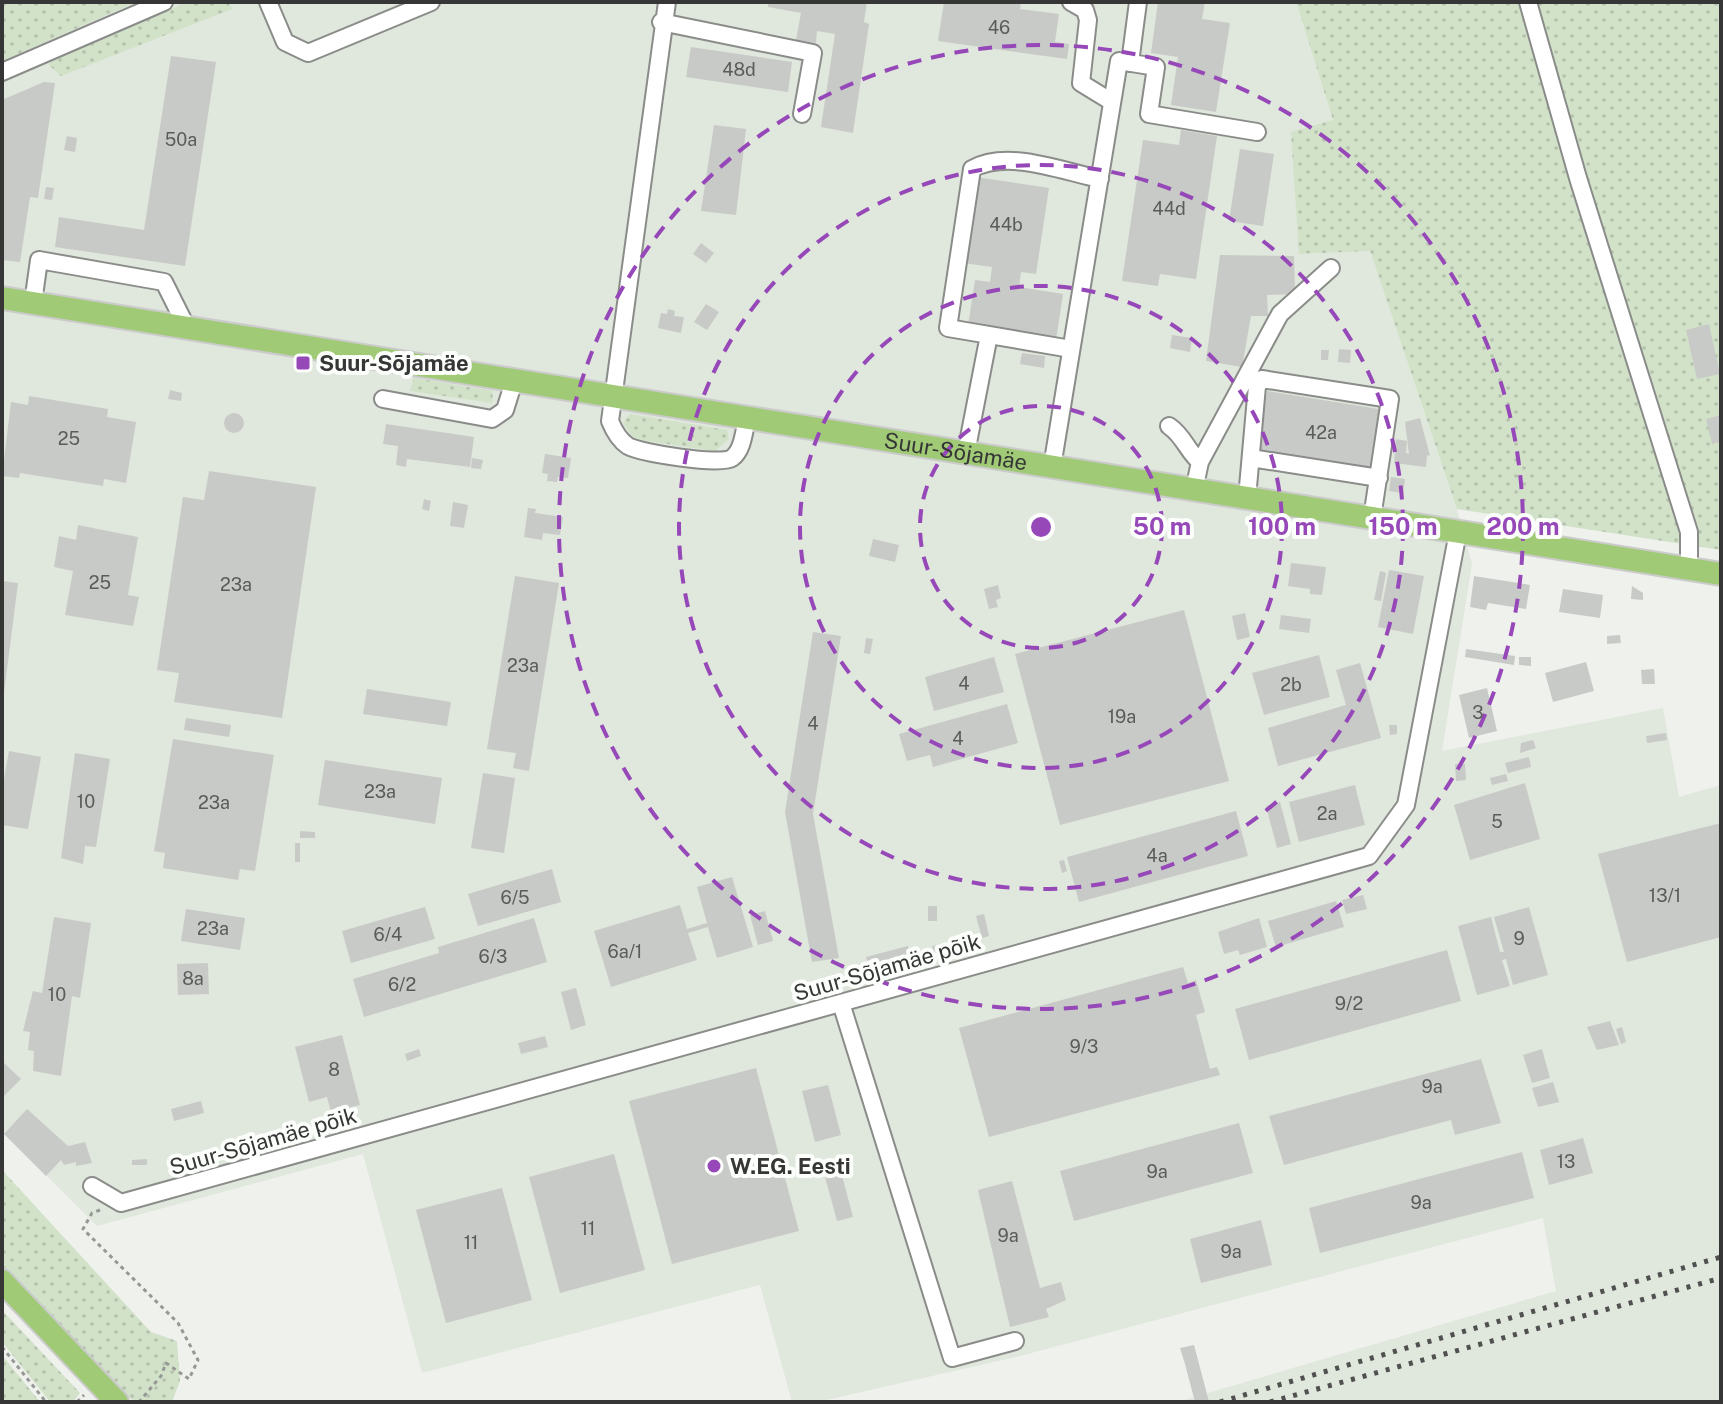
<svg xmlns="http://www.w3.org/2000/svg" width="1723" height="1404" font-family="'Public Sans',sans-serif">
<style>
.built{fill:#e0e7dc}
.grass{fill:url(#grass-dots)}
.building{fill:#c8cac7}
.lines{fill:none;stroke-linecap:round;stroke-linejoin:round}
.minor-casing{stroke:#8a8c89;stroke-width:20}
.major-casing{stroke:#cacbca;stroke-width:26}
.path{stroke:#969895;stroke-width:3;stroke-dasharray:4 4;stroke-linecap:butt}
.minor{stroke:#fff;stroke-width:16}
.major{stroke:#a0ca76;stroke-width:22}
.rail{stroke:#4f504f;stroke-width:5;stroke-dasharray:4 8;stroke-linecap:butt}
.ring{fill:none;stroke:#9648b9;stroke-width:4;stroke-dasharray:14 10}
.poi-dot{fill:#9648b9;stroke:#fcfefb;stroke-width:3}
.labels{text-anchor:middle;stroke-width:8;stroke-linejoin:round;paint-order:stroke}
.number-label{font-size:18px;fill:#5a5b5a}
.poi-label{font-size:22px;font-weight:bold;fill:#353635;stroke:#fcfefb;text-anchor:start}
.street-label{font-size:22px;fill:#353635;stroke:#fcfefb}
.centre{fill:#9648b9;stroke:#fcfefb;stroke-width:4}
.ring-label{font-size:24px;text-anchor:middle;font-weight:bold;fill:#9648b9;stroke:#fcfefb;stroke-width:8;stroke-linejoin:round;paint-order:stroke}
</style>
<defs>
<pattern id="grass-dots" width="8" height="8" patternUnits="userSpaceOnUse" patternTransform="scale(2)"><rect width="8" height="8" fill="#d2e2c9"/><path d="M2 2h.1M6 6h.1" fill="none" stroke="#b5c2ad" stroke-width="1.8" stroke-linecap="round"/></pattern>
</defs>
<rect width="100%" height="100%" fill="#eff1ed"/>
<path class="built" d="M2 2H1296L1333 120 1299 254 1370 251 1457 509 1472 564 1442 751 1663 708 1679 797 1721 785V1402H1177L1556 1291 1543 1218 1016 1357 817 1402H792L760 1285 422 1373 363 1154 97 1226 5 1134 2 1137Z"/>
<path class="grass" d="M10 2H136L2 61V5Z
M188 2H228L232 9 61 76 49 65 51 61Z
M1296 2H1721V550L1457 509 1370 251 1299 254 1291 132 1333 120Z
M414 378 493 391 492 403 410 391Z
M630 414 727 430 729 439 715 451 641 440 632 436 623 423Z
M2 1170 151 1332 177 1341 180 1381 172 1402H134L2 1265Z
M2 1310 80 1393 73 1402H50L2 1342Z
M2 1355 40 1402H2Z"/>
<path class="building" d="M768 2H867L864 22 869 24 853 133 821 127 835 34 817 31 816 43 796 40 801 13 768 7Z
M944 2H1021L1020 9 1059 14 1055 42 1069 44 1067 59 938 41Z
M1158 2H1205L1202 19 1230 23 1216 112 1171 105 1178 57 1151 53Z
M691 47 792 62 788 92 686 77Z
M171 56 216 62 185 266 55 247 59 217 144 230Z
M44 82 55 83 38 198 30 197 20 262 2 260V100Z
M714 125 746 129 736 215 701 211Z
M1181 130 1217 136 1196 279 1160 274 1158 286 1122 281 1143 140 1179 145Z
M67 136 77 138 75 152 64 150Z
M1240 149 1274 154 1263 226 1229 221Z
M976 177 1049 188 1036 274 1021 272 1019 287 1063 294 1056 340 968 326 975 280 990 282 992 267 963 263Z
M46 187 54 188 52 200 44 199Z
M701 243 714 253 706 263 693 254Z
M1220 255 1294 256 1295 294 1267 295 1268 316H1251L1242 367 1206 361Z
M706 304 719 312 707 330 694 322Z
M668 309 675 311 674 316 684 317 681 333 658 328 661 313 667 314Z
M1709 324 1720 374 1697 379 1686 330Z
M1172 335 1192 338 1190 352 1170 348Z
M1339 349 1351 350 1350 363 1338 362Z
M1321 350H1329L1328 360H1321Z
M1022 353 1045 356 1044 368 1020 364Z
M170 390 182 393 181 401 168 399Z
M1267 391 1385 410 1375 471 1257 453Z
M29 396 108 409 107 417 136 422 126 483 104 479 103 486 20 473 19 478 2 476 11 402 28 405Z
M224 423a10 10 0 1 1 20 0a10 10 0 1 1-20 0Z
M1721 415V442L1712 444 1706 419Z
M1420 418 1430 456 1427 455 1426 467 1394 463 1396 439 1407 441 1406 453 1409 454 1405 422Z
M386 424 474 437 470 467 407 459 406 467 396 465 398 446 383 444Z
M545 454 571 458 568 478 558 477 557 482 547 481 548 474 542 473Z
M472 458 483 460 481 469 471 468Z
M209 471 316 487 282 718 174 702 179 673 157 670 183 497 204 500Z
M1391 477 1405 479 1403 493 1389 491Z
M424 499 431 501 429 511 422 509Z
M453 502 468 505 464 528 450 526Z
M528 508 536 509 535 513 563 517 560 535 543 533 542 540 524 537Z
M78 525 138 537 128 595 139 597 133 626 65 615 73 571 54 567 59 536 76 540Z
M873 539 899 545 895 562 869 556Z
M1291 563 1326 567 1322 595 1310 594V589L1288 586Z
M1389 570 1424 576 1413 634 1378 627Z
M1380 571 1386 573 1381 601 1374 600Z
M515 576 559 583 529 771 513 768 516 753 487 749Z
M1474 576 1530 585 1526 609 1488 603 1486 610 1470 607Z
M2 581 18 583 4 693H2Z
M998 585 1001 598 996 600 998 607 989 609 984 589Z
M1632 586 1643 593V600L1631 599Z
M1563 589 1603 595 1600 618 1559 612Z
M1184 610 1229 781 1060 825 1015 654Z
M1245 613 1250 637 1237 640 1232 616Z
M1281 615 1311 619 1309 633 1279 629Z
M813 632 841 636 813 814 839 958 812 962 785 812Z
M1620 635 1621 643 1607 644V636Z
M866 638 873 639 870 654 864 653Z
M1466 649 1515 656 1514 665 1465 657Z
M1319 655 1330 697 1264 715 1252 673Z
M994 657 1004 692 934 711 925 677Z
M1519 657H1531V666L1519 665Z
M1586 662 1594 691 1553 702 1545 673Z
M1360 663 1381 738 1278 766 1268 728 1346 705 1336 670Z
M1654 669 1655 684H1642L1641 670Z
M1487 688 1497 731 1469 738 1459 695Z
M367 689 451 702 447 726 363 714Z
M1007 704 1018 743 933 767 930 755 907 761 899 734Z
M186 718 231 725 229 737 184 730Z
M1389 725H1397V734L1390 735Z
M1666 733 1667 740 1647 743 1646 736Z
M173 739 274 755 255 871 240 869 238 880 163 868 165 853 154 851Z
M1533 740 1536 748 1520 753 1521 743Z
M9 751 41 757 28 829 2 825V790Z
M75 753 110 759 96 847 85 846 83 864 61 858Z
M1529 757 1531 767 1508 773 1505 763Z
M325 760 442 778 435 824 318 805Z
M1455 764H1465L1466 780 1456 781Z
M483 773 515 778 504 853 471 848Z
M1506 774 1508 781 1492 785 1490 778Z
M1525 783 1540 839 1470 860 1454 805Z
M1355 785 1365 825 1299 842 1289 802Z
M1280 802 1291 844 1277 848 1266 806Z
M1236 811 1248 856 1079 902 1067 857Z
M1721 823V937L1627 962 1598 854Z
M300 831 315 832V838H300Z
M295 843H300V862H295Z
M1064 860 1067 871 1062 873 1059 861Z
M552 869 561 902 478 926 468 894Z
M732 877 753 947 717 958 708 927 688 933 697 960 611 987 594 931 680 905 687 929 707 923 697 887Z
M1363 895 1367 909 1346 914 1342 900Z
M1336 901 1344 927 1276 947 1268 921Z
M928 906H937V921H928Z
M425 907 435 939 351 963 342 931Z
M1529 907 1548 975 1513 985 1506 959 1502 960 1510 986 1477 995 1458 926 1491 917 1500 952H1504L1494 917Z
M186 909 245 918 240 950 181 941Z
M765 911 773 941 758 945 750 915Z
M984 914 989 936 982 938 976 916Z
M54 917 91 923 80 998 72 996 61 1076 33 1071 34 1051 28 1050 30 1032 23 1031 33 991 42 993Z
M534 918 547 962 364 1017 353 979 439 953 438 947Z
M1259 918 1267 947 1240 955 1238 950 1224 954 1218 932Z
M942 944 944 950 934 953 932 946Z
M908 946 912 961 870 973 866 957Z
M1447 950 1461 1001 1249 1060 1235 1009Z
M208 963 209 994 178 995 177 964Z
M1183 967 1188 983 1196 980 1205 1012 1196 1015 1210 1069 1217 1067 1220 1075 989 1137 959 1028Z
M576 988 586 1025 571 1030 561 992Z
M1610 1021 1619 1045 1597 1050 1587 1027Z
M1622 1027 1626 1042 1621 1044 1616 1029Z
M342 1035 360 1105 331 1112 327 1097 309 1102 295 1047Z
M545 1036 548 1047 521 1054 518 1043Z
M419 1049 421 1056 407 1061 405 1054Z
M1542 1049 1550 1078 1532 1083 1523 1055Z
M1481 1059 1501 1123 1455 1135 1451 1120 1284 1165 1269 1116Z
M2 1061 21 1079 2 1098Z
M756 1068 799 1231 672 1264 629 1101Z
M1553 1082 1559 1102 1538 1107 1532 1088Z
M828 1085 841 1135 815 1142 802 1091Z
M201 1101 204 1113 174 1121 171 1109Z
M27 1109 68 1146 85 1142 92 1163 76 1166V1162L64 1165 61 1160 46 1176 4 1134Z
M1239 1123 1253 1173 1074 1221 1060 1171Z
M1583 1138 1593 1173 1549 1185 1540 1150Z
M1522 1152 1534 1198 1320 1253 1309 1208Z
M614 1154 645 1270 560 1293 529 1177Z
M147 1159V1165H132V1160Z
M840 1168 853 1217 837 1221 824 1173Z
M1012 1181 1040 1288 1061 1282 1066 1300 1046 1309 1049 1317 1010 1327 978 1190Z
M502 1188 532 1300 446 1323 416 1210Z
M1261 1220 1272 1265 1201 1283 1190 1239Z
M1194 1345 1198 1360 1209 1402H1195L1185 1364 1180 1348Z"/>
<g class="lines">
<defs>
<path id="minor" d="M268 2 285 42 308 53 431 2
M667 2 610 421C614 431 619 440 628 446 641 453 721 466 732 458 743 450 744 431 747 418
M1071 2 1085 10 1088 20 1081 83 1112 102
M1528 2 1578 178 1689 532V569
M661 22 813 53 802 114
M1130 63 1138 2
M2 72 164 2
M33 303 39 260 164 282 187 328
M1071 349 948 328 972 169C1008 149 1061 171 1100 179
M383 399 492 419 505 410 514 381
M1169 426C1184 436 1187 451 1200 462
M966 453 989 335
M1251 458 1379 478
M1052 467 1119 61 1156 67 1149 114 1257 132
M1194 490 1200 462 1280 314 1331 268
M1247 498 1257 386 1262 379 1390 399 1372 518
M841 1003 952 1358 1015 1341
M92 1186 121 1203 1369 856 1406 805 1458 532"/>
<g id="major">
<path id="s1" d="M2 298 1721 574"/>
<path d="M2 1281 117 1402"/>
</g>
</defs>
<use href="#minor" class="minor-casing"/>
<use href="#major" class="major-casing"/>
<path class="path" d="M100 1210 92 1213 83 1229 178 1323 198 1360 189 1379 166 1363 161 1376 139 1402
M2 1347 46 1402
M77 1402 84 1395"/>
<use href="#minor" class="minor"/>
<use href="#major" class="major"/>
<path class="rail" d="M1220 1402 1721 1257
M1270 1402 1721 1278"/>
</g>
<g class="ring">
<circle cx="1041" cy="527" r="121"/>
<circle cx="1041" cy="527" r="241"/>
<circle cx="1041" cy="527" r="362"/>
<circle cx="1041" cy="527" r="482"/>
</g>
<g class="poi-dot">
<rect x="295" y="355" width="16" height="16" rx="4"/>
<circle cx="714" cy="1166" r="8"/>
</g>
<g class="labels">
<g class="number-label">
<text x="999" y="34">46</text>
<text x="739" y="76">48d</text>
<text x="181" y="146">50a</text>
<text x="1169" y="215">44d</text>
<text x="1006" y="231">44b</text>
<text x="1321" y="439">42a</text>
<text x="69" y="445">25</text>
<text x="100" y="589">25</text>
<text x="236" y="591">23a</text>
<text x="523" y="672">23a</text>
<text x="964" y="690">4</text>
<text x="1291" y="691">2b</text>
<text x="1478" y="719">3</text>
<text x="1122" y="723">19a</text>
<text x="813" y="730">4</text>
<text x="958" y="745">4</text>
<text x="380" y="798">23a</text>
<text x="86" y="808">10</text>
<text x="214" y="809">23a</text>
<text x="1327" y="820">2a</text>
<text x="1497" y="828">5</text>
<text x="1157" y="862">4a</text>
<text x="1665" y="902">13/1</text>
<text x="515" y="904">6/5</text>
<text x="213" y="935">23a</text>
<text x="388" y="941">6/4</text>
<text x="1519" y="945">9</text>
<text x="625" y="958">6a/1</text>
<text x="493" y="963">6/3</text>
<text x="193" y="985">8a</text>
<text x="402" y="991">6/2</text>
<text x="57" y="1001">10</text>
<text x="1349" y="1010">9/2</text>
<text x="1084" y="1053">9/3</text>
<text x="334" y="1076">8</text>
<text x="1432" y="1093">9a</text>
<text x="1566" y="1168">13</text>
<text x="1157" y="1178">9a</text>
<text x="1421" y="1209">9a</text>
<text x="588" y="1235">11</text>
<text x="1008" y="1242">9a</text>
<text x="471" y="1249">11</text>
<text x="1231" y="1258">9a</text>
</g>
<g class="poi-label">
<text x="319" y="371">Suur-Sõjamäe</text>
<text x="730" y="1174">W.EG. Eesti</text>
</g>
<g class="street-label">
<text dy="8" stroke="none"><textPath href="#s1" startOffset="966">Suur-Sõjamäe</textPath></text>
<text transform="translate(887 967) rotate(-16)" y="8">Suur-Sõjamäe põik</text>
<text transform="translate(263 1141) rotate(-16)" y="8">Suur-Sõjamäe põik</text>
</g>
</g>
<circle cx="1041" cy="527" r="12" class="centre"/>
<g class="ring-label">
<text x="1162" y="535">50 m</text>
<text x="1282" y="535">100 m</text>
<text x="1403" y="535">150 m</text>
<text x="1523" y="535">200 m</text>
</g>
<rect width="1723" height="1404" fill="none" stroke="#353635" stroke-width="8"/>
</svg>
